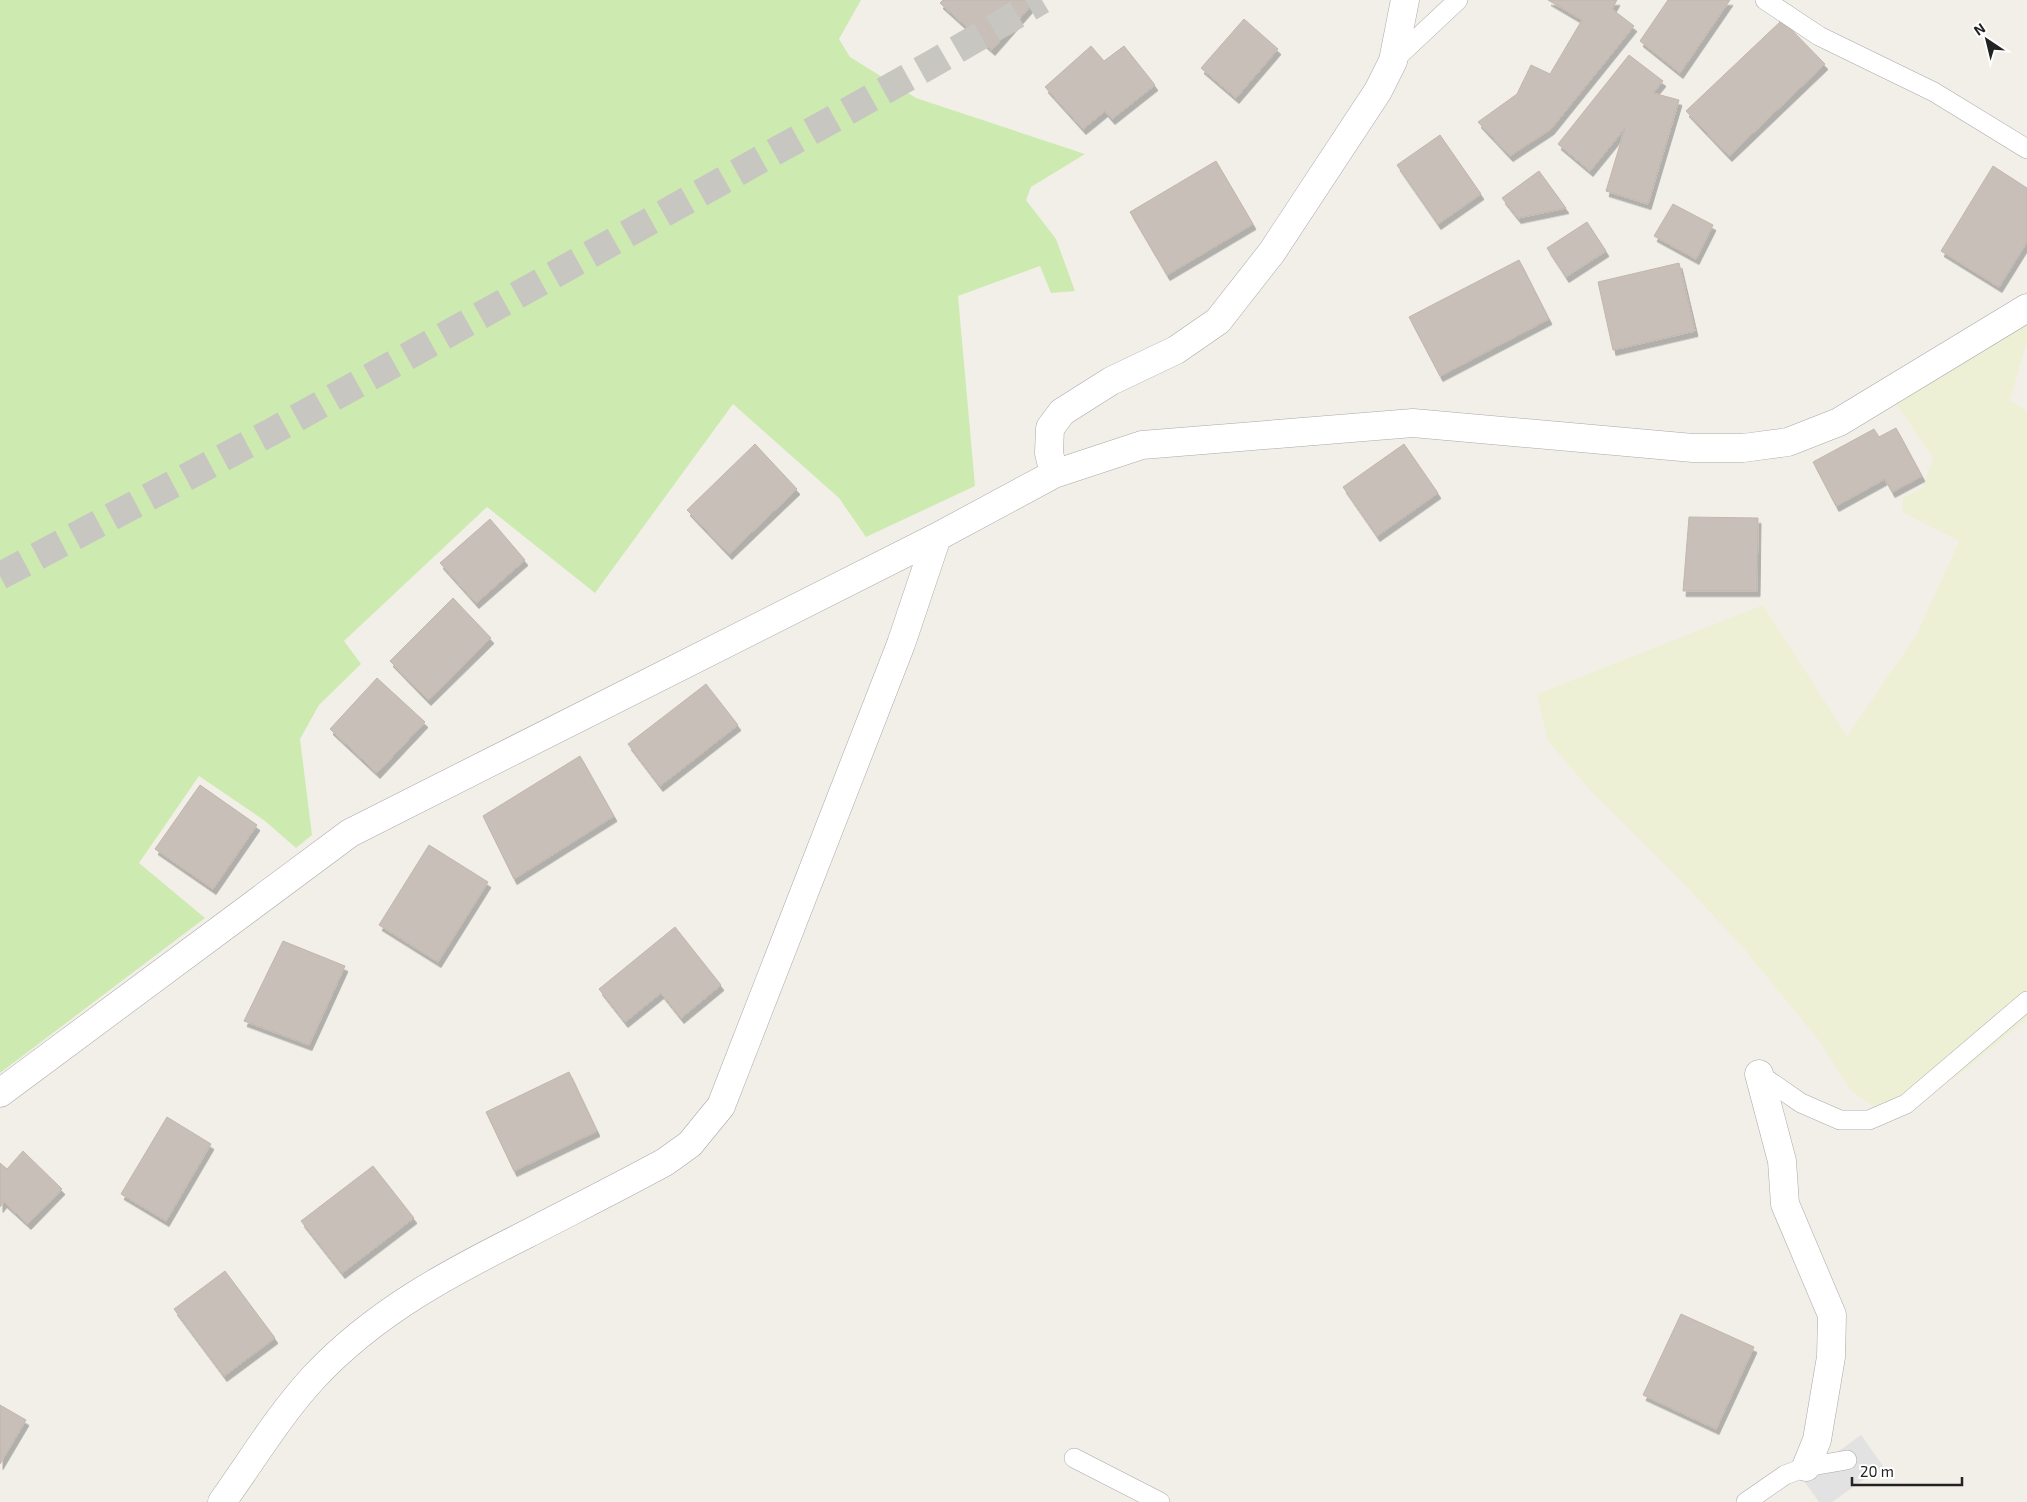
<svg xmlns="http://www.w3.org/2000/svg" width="2027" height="1502" font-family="'Exo 2',sans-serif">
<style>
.farmland{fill:#eef0d5}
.grass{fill:#cdebb0}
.parking{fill:#e2e2e2}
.building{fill:#c7bfb8;stroke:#c4b6ab;filter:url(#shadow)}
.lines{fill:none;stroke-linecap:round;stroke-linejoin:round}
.highway-tunnel{stroke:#c8c6c1;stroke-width:28;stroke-dasharray:28 14;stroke-linecap:butt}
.lane-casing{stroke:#a9a9a9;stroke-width:20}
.street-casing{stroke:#a9a9a9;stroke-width:29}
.lane{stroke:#fff;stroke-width:19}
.street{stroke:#fff;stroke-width:28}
</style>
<defs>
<filter id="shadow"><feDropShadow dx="3" dy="5.5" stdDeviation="0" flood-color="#0004"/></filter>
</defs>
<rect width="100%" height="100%" fill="#f2efe9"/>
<path class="farmland" d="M2027 321V341L2010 400 2027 412V1019L1960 1074 1894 1120 1851 1091 1820 1042 1744 949 1682 882 1589 789 1548 741 1537 694 1763 605 1847 736 1917 634 1959 541 1902 512 1903 498 1922 488 1933 458 1895 402Z"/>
<path class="grass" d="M0 0H861L839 39 850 57 916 98 1085 154 1031 187 1026 200 1056 239 1075 291 1051 293 1040 266 958 296 975 486 866 537 839 498 733 404 595 593 487 507 344 641 361 664 319 705 300 739 312 835 296 848 265 821 199 776 139 863 205 918 0 1073Z"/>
<path class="parking" d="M1861 1435 1883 1466 1832 1502H1819L1804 1481 1805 1476Z"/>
<path class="building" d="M943 0H1036L992 50 940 3Z
M1548 0H1617L1612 9 1634 26 1551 129 1510 156 1478 122 1517 94 1531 65 1550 74 1582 20Z
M1668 0H1730L1680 73 1640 41Z
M1244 19 1278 49 1236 98 1201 68Z
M1782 20 1825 64 1729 156 1686 111Z
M1091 46 1104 61 1124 46 1155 85 1112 119 1105 111 1083 129 1045 87Z
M1629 55 1663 81 1653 93 1679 100 1648 204 1606 191 1625 128 1590 171 1558 144Z
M1440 135 1481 194 1438 224 1397 165Z
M1216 161 1253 224 1167 275 1130 212Z
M1993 166 2027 188V242L1999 287 1941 251Z
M1539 171 1566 208 1518 218 1502 198Z
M1673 204 1713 225 1696 259 1654 236Z
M1587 222 1606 251 1566 277 1547 248Z
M1519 260 1549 319 1440 376 1409 317Z
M1679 263 1695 331 1613 350 1598 282Z
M1896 428 1922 476 1892 492 1885 479 1836 506 1813 462 1874 429 1879 437Z
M755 444 797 489 729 554 687 510Z
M1404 444 1438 493 1377 536 1343 487Z
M1689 517 1758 518 1757 591H1683Z
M490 519 525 560 476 603 440 563Z
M453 598 491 638 428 700 390 661Z
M377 678 425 722 377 773 330 729Z
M706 684 738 725 660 786 628 744Z
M580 756 614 816 514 879 483 816Z
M200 785 257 825 213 889 155 849Z
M429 845 488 882 438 962 379 925Z
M675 927 721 985 681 1018 661 993 625 1022 599 989Z
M283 941 345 966 309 1045 244 1021Z
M569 1072 597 1131 514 1171 486 1112Z
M167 1117 211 1144 166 1221 121 1194Z
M23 1151 62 1189 28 1224 4 1202 0 1207V1163L7 1169Z
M373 1166 414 1218 342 1273 301 1221Z
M225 1271 275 1338 224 1376 174 1309Z
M1681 1314 1754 1347 1716 1429 1643 1395Z
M0 1405 26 1420 0 1464Z"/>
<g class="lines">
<path class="highway-tunnel" d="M0 576 275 430 932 64 1042 0"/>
<defs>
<path id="lane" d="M1765 0 1819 36 1934 92 2027 149
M1393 61 1458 0
M1759 1074 1801 1103 1840 1120H1869L1906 1104 2027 1001
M1074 1458 1160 1502
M1746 1502 1785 1475 1806 1467 1847 1460"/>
<path id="street" d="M1054 474 1049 453 1050 428 1062 412 1111 381 1176 350 1218 321 1272 252 1378 91 1393 61 1405 0
M1759 1074 1782 1161 1785 1204 1832 1315 1831 1357 1821 1416 1817 1440 1806 1467
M0 1093 350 833 937 537 1054 474 1142 445 1413 423 1693 448H1743L1788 442 1839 422 2027 308
M222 1502C252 1460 279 1415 314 1377 375 1312 449 1273 527 1234 573 1210 619 1187 665 1162L690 1144 721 1106 901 644 937 537"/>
</defs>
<use href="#lane" class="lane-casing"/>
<use href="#street" class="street-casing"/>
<use href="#lane" class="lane"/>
<use href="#street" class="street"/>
</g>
<g transform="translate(1987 40) rotate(325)" stroke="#ffffff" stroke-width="4" paint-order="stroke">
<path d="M0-4L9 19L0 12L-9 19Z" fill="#222222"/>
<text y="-8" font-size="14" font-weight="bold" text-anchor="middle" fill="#222222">N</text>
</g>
<path d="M1852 1477v8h110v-8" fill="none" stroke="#222222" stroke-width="2.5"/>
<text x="1860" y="1477" font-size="15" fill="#222222" stroke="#ffffff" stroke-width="4" paint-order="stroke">20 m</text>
</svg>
